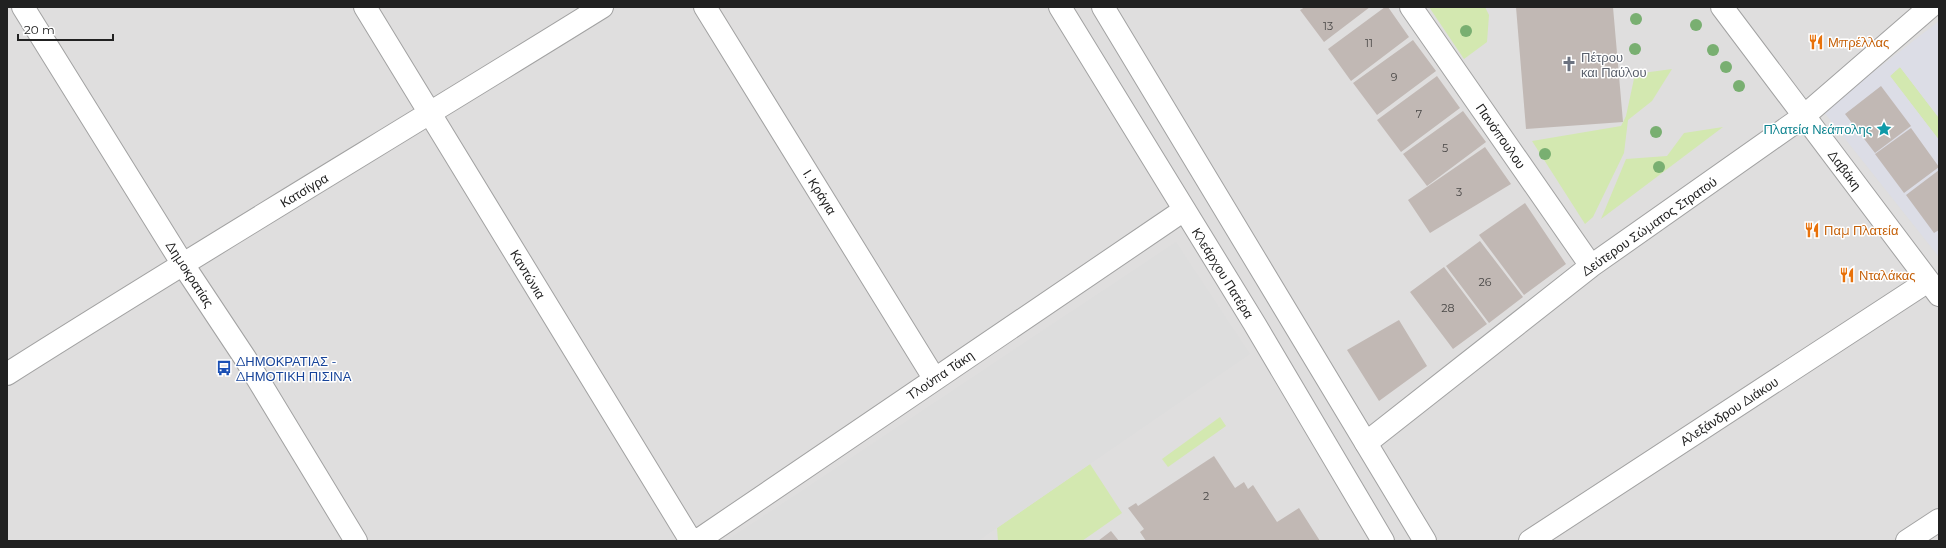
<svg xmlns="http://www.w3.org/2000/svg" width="1946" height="548" font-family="Montserrat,sans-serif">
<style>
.residential{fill:#dfdede}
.grass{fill:#d3e8b0}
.parking{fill:#ddd}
.plaza{fill:#dcdde6}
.building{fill:#c1b8b4}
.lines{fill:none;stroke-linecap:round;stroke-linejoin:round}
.minor-casing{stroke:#a2a2a2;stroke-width:24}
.tertiary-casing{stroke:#a2a2a2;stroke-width:24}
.minor{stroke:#fff;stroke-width:22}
.tertiary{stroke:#fff;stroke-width:22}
.tree{fill:#79af71}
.labels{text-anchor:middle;stroke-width:3;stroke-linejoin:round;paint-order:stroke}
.number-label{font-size:11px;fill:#494746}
.food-label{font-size:13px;fill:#c56008;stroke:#fff;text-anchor:start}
.worship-label{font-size:13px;fill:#5b616d;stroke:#fff;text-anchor:start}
.culture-label{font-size:13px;fill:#0d838f;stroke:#fff;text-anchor:end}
.street-label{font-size:13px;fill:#212121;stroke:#fff}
.transit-label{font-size:13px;fill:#164399;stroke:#fff;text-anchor:start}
</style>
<rect width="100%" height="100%" fill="#f1ece8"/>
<path class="residential" d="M7 7H1939V541H7Z"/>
<path class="grass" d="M1429 7H1485L1489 15 1487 42 1464 59Z
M1900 67 1939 118V140L1890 76Z
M1672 69 1652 101 1628 120 1624 153 1593 217 1585 224 1532 141 1621 126 1626 116 1635 74Z
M1723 127 1601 219 1626 159 1667 156 1684 133Z
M1220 417 1226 426 1168 467 1162 459Z
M1090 464 1122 513 1082 541H998L997 528Z"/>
<path class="parking" d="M1176 242 1250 354 978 541H726Z"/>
<path class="plaza" d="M1939 21V118L1900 67 1890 76 1939 140V257L1823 111Z"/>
<path class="building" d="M1305 7H1370L1324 42 1300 10Z
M1385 7H1388L1409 37 1351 81 1328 49Z
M1516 7H1613L1623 122 1526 129Z
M1413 40 1436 71 1377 115 1353 83Z
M1437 76 1460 108 1401 152 1377 120Z
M1881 86 1911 126 1875 153 1845 114Z
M1463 111 1486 142 1427 186 1403 154Z
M1911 128 1939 167 1904 193 1875 154Z
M1485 147 1511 184 1430 233 1408 200Z
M1939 170V230L1934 233 1906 195Z
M1525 203 1566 264 1524 295 1479 235Z
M1480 241 1523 297 1489 323 1446 266Z
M1444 267 1487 324 1453 349 1410 292Z
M1399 320 1427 366 1379 401 1347 350Z
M1214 456 1235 488 1244 482 1248 489 1253 485 1277 522 1299 508 1320 541H1146L1140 532 1144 529 1128 508 1136 503 1138 506Z
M1111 531 1119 541H1098Z"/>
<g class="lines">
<defs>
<path id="minor" d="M23 7 182 263 245 358 356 541
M365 7 691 541
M705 7 934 378
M1411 7 1591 266
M1722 7 1939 295
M7 374C204 249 404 130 602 7
M1366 443 1591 266 1804 116 1930 7
M697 541 1184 210
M1530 541 1928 281"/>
<path id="tertiary" d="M1060 7 1254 323 1383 541
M1103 7 1425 541
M1907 541 1939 520"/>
</defs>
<use href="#minor" class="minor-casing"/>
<use href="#tertiary" class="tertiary-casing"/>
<use href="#minor" class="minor"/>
<use href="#tertiary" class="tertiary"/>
</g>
<g class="tree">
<circle cx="1636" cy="19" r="6"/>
<circle cx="1696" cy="25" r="6"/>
<circle cx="1466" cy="31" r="6"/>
<circle cx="1635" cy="49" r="6"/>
<circle cx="1713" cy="50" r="6"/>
<circle cx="1726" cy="67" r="6"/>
<circle cx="1739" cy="86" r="6"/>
<circle cx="1656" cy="132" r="6"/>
<circle cx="1545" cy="154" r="6"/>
<circle cx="1659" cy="167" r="6"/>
</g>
<defs>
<symbol id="restaurant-bare" viewBox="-9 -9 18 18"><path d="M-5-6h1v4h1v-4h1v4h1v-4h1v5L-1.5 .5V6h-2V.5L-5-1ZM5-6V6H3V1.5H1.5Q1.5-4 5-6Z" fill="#e8710a" stroke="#fff" stroke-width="2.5" paint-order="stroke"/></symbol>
<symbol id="church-bare" viewBox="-9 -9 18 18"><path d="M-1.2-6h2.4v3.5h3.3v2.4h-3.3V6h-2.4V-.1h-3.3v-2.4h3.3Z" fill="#6b7280" stroke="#fff" stroke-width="2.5" paint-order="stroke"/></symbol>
<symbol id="sight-bare" viewBox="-9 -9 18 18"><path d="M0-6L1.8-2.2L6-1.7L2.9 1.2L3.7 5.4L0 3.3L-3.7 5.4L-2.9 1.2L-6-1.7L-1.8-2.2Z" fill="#0f9aa8" stroke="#fff" stroke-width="2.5" paint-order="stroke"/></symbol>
<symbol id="bus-bare" viewBox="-9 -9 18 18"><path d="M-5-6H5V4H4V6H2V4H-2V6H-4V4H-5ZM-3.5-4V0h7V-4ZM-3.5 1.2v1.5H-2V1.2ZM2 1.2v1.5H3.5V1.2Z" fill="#1a4fb4" stroke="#fff" stroke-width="2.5" paint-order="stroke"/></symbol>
</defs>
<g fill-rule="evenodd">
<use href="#restaurant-bare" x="1805" y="31" width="22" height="22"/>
<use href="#church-bare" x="1558" y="53" width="22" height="22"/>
<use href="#sight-bare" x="1873" y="118" width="22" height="22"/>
<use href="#restaurant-bare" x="1801" y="219" width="22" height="22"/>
<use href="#restaurant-bare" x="1836" y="264" width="22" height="22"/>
<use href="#bus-bare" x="213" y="357" width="22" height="22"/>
</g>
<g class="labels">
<g class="number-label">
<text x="1328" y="30">13</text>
<text x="1369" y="47">11</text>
<text x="1394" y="81">9</text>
<text x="1419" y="118">7</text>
<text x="1445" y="152">5</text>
<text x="1459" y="196">3</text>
<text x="1485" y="286">26</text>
<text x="1448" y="312">28</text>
<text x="1206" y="500">2</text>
</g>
<g class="food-label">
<text x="1828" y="47">Μπρέλλας</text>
<text x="1824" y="235">Παμ Πλατεία</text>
<text x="1859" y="280">Νταλάκας</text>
</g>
<g class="worship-label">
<text x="1581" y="62">Πέτρου<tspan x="1581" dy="15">και Παύλου</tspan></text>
</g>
<g class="culture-label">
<text x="1872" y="134">Πλατεία Νεάπολης</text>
</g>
<g class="street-label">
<text transform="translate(1501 136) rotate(55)" y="5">Πανόπουλου</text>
<text transform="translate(1845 170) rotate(53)" y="5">Δαβάκη</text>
<text transform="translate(304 190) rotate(-31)" y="5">Κατσίγρα</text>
<text transform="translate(820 192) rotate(58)" y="5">Ι. Κράγια</text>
<text transform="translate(1649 226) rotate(-35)" y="5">Δεύτερου Σώματος Στρατού</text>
<text transform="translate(1223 273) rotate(58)" y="5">Κλεάρχου Πατέρα</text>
<text transform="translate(190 274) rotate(57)" y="5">Δημοκρατίας</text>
<text transform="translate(528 274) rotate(59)" y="5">Καντώνια</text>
<text transform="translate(940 375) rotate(-34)" y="5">Τλούπα Τάκη</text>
<text transform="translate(1729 411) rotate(-33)" y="5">Αλεξάνδρου Διάκου</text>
</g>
<g class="transit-label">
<text x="236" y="366">ΔΗΜΟΚΡΑΤΙΑΣ -<tspan x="236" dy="15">ΔΗΜΟΤΙΚΗ ΠΙΣΙΝΑ</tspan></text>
</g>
</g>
<rect width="1946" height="548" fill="none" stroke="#212121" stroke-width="16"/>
<path d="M18 34v6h95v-6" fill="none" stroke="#212121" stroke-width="2"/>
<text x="24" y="34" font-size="12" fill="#212121" stroke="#ffffff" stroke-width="3" paint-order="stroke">20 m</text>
</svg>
